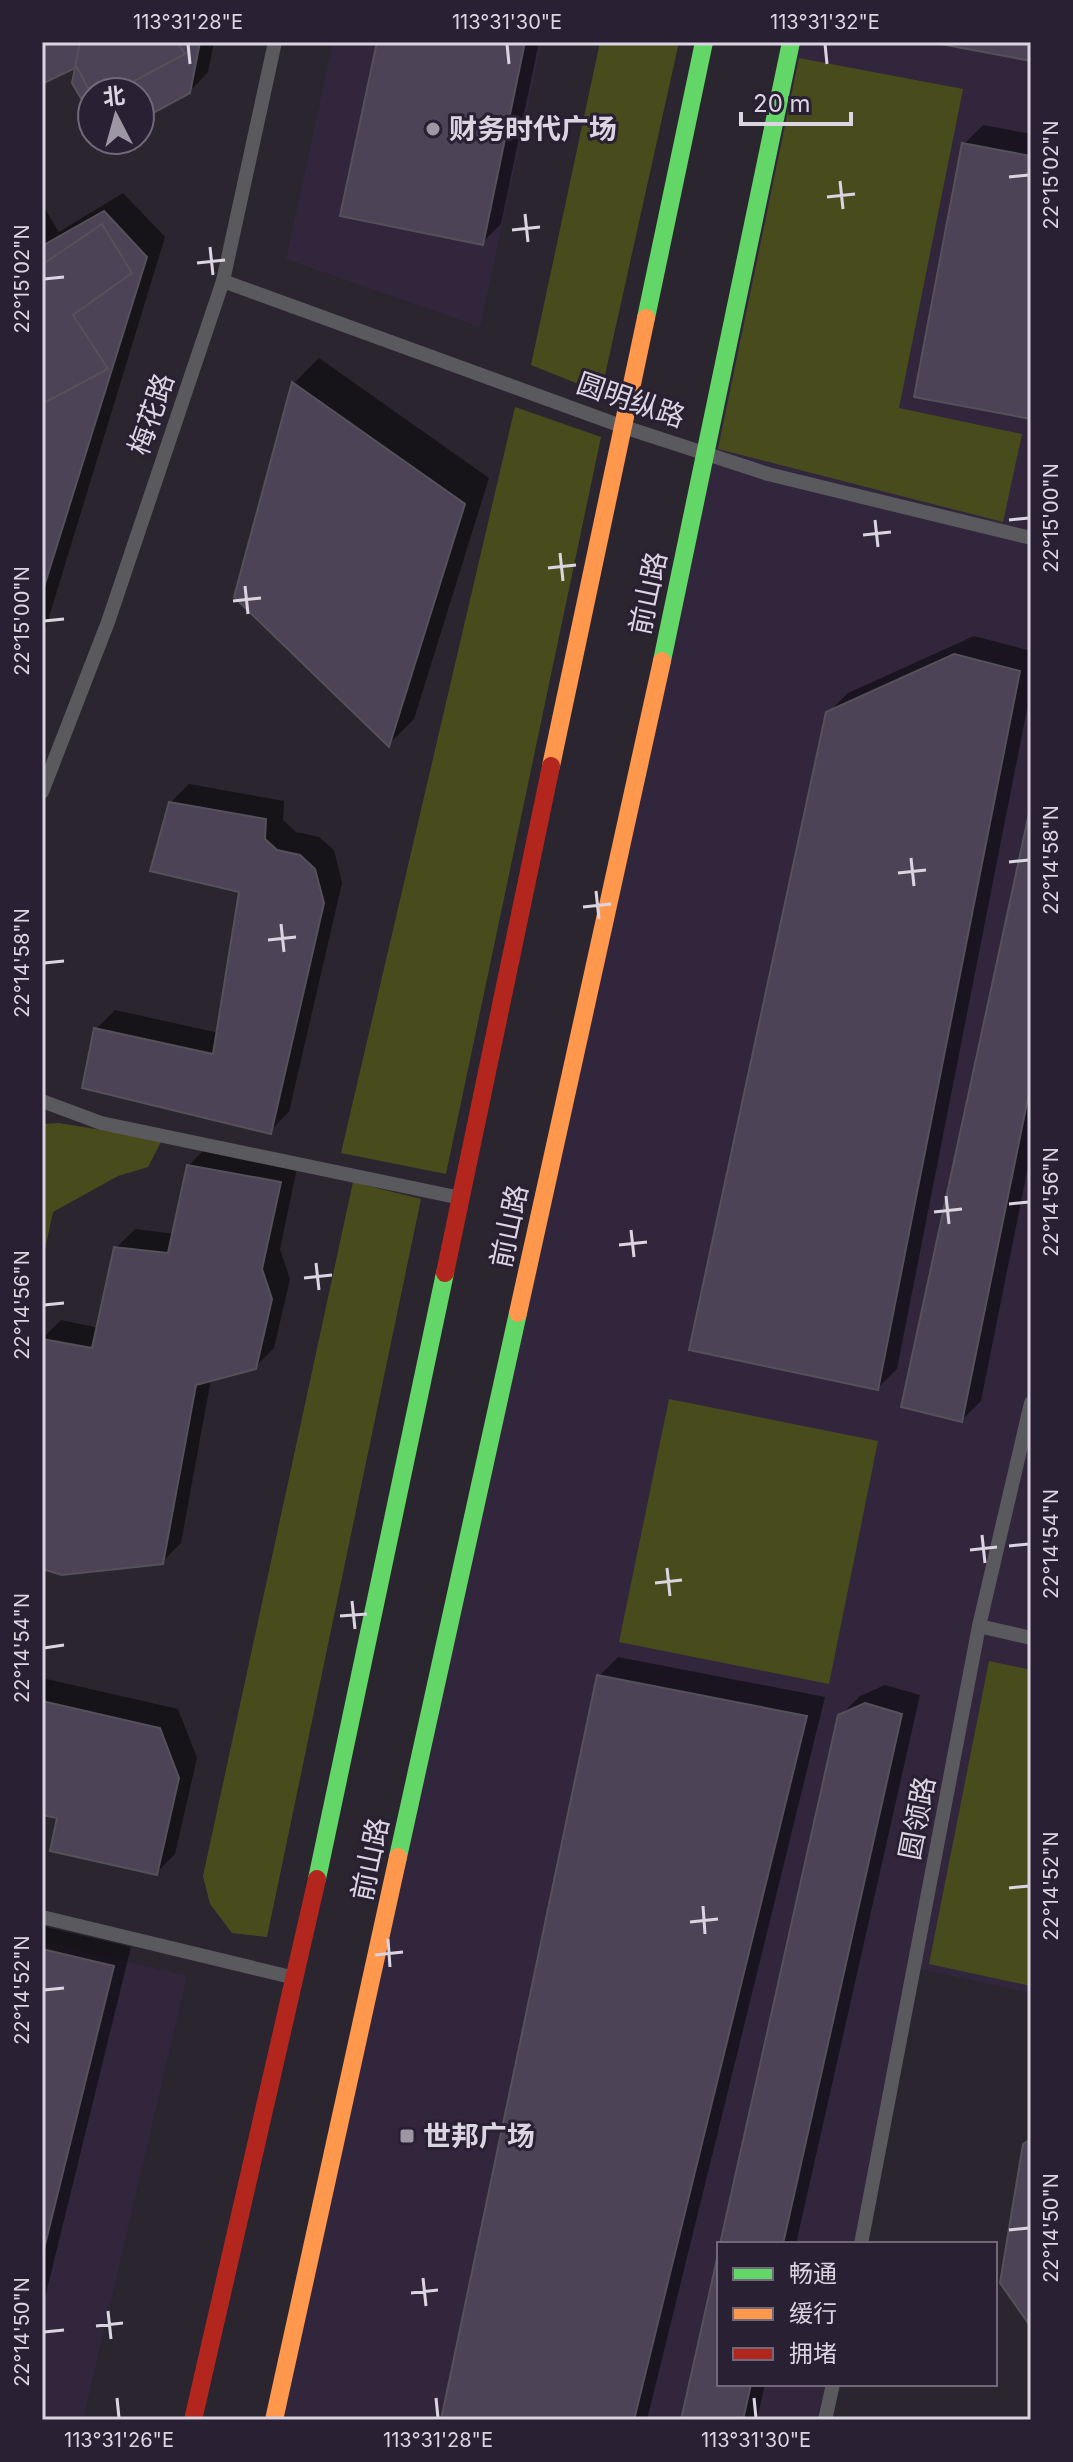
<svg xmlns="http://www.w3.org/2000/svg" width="1073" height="2462" font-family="Inter,'Noto Sans SC',sans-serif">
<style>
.built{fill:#32263d}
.green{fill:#484c1d}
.shadow{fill:#0007}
.building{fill:#4d4356;stroke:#55515a;stroke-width:2}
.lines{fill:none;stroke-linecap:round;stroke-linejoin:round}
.lane{stroke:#5a595e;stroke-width:14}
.fast{stroke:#63d668;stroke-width:18}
.slow{stroke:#ff974d;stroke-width:18}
.jam{stroke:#b3261e;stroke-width:18}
.ticks{fill:none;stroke:#dbd5e2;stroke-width:3}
.poi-dot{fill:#9d97a3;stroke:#2a2034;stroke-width:3}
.labels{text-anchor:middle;stroke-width:6;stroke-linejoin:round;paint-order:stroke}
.poi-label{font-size:28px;font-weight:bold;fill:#dbd5e2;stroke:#2a2034;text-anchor:start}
.street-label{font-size:28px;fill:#dbd5e2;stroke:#2a2034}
.neatline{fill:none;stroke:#dbd5e2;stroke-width:3}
.ticks-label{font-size:20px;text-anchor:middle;fill:#dbd5e2}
</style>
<rect width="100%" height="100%" fill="#2a252f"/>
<path class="built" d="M333 42H542L480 327 286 259Z
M792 42H1031V1993L915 1968 860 2244H719V2384H833L825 2420H275Z
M42 1941 187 1976 83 2420H42Z"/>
<path class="green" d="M600 42H679L601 393 531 365Z
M799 58 963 89 899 408 1022 434 1003 522 718 449Z
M515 407 601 437 446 1174 341 1153Z
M59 1123 162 1140 148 1167 118 1176 53 1212 42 1263V1124Z
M353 1182 421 1199 267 1937 232 1933 210 1904 203 1876Z
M669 1399 878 1441 829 1684 619 1642Z
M989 1661 1031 1670V1986L929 1964Z"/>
<path class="shadow" d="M42 42H214L208 72 189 92 140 118V92H92V113L77 65 42 82Z
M379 42H539L501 224 482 243Z
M983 125 1031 134V417L964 144Z
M123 193 165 237 42 640V204L59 232Z
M319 358 489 478 414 719 389 744 236 597 294 383Z
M974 636 1031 651V689L897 1369 878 1388 828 713 848 693Z
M189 784 284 801 283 820 296 832 319 837 334 850 342 883 289 1112 270 1131 96 1029 115 1010 219 1033 242 891 170 803Z
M1031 813V1152L981 1401 962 1420Z
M207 1147 298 1163 280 1249 290 1279 274 1348 255 1367 211 1379 181 1543 162 1562 42 1567V1339L61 1320 99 1328 116 1248 135 1229 175 1234 188 1166Z
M618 1657 825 1697 647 2420H443L599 1676Z
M42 1678 178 1709 197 1758 175 1854 156 1873 59 1817 42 1813Z
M885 1685 920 1695 796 2244H722L840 1716 860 1696Z
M42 1926 131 1947 42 2310Z
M719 2259V2384H765L757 2420H683Z"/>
<path class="building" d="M42 42H177L185 54 114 92H92V96L77 67 42 84Z
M80 42H200L190 93 140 120V92H92V117L72 83Z
M377 42H525L483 245 340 216Z
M930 42H1031V61Z
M962 143 1031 156V419L914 397Z
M104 211 147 257 44 587 42 253 44 245Z
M102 224 132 273 73 315 108 369 42 404V265Z
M292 382 465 504 389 747 234 597Z
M954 654 1020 671 878 1390 689 1350 826 712Z
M169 802 266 819 265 839 277 850 300 855 315 869 324 903 271 1134 82 1088 94 1028 213 1054 239 892 150 871Z
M1031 804V1083L962 1422 901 1407Z
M187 1165 281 1182 262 1269 272 1299 256 1369 196 1385 163 1564 62 1575 42 1569V1339L92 1348 114 1247 168 1253Z
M597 1675 807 1716 634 2420H441Z
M42 1701 160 1728 179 1778 157 1875 50 1851 57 1818 42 1815Z
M865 1703 902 1714 783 2244H720L838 1715Z
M42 1949 114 1966 42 2257Z
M1031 2139V2327L1000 2283 1023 2144Z
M719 2250V2384H751L743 2420H681Z"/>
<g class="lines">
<path class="lane" d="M223 281 624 427 768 474 1031 538
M42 792 108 622 223 281 275 42
M42 1101 101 1123 456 1197
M979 1626 1031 1638
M42 1917 291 1977
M861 2244 979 1626 1031 1403
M825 2420 833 2384"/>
<path class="fast" d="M646 318 704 42
M662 661 791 42
M398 1857 518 1313
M317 1879 445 1273"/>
<path class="slow" d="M551 766 646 318
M518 1313 662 661
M274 2420 398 1857"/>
<path class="jam" d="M445 1273 551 766
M193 2420 317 1879"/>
</g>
<path class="ticks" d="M188 44 190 64M507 44 509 64M825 44 827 64M1009 177 1029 175M840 181 843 209M827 197 855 194M525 214 528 242M512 230 540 227M210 247 213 275M197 263 225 260M44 279 64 277M875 520 878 547M1009 520 1029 518M863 535 891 532M560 553 563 581M548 568 576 565M245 586 248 614M233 601 261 598M44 621 64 619M911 858 914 886M1009 862 1029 860M898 873 926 870M596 891 599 919M583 907 611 904M281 924 284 952M268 940 296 937M44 963 64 961M946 1196 949 1224M1009 1204 1029 1202M934 1212 962 1209M631 1230 634 1257M619 1245 647 1242M316 1263 319 1290M304 1278 332 1275M44 1305 64 1303M982 1535 985 1563M1009 1546 1029 1544M970 1550 997 1547M667 1568 670 1596M655 1583 682 1580M352 1601 355 1629M340 1616 367 1614M44 1648 64 1645M1009 1888 1029 1886M703 1906 705 1934M690 1922 718 1919M388 1939 390 1967M375 1955 403 1952M44 1990 64 1988M1009 2230 1029 2228M423 2278 426 2306M411 2293 438 2290M108 2311 111 2339M96 2326 123 2323M44 2332 64 2330M117 2398 119 2418M436 2398 438 2418M754 2398 756 2418"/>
<g class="poi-dot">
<circle cx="433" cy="129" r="8"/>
<rect x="399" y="2128" width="16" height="16" rx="4"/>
</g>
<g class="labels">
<g class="poi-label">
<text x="449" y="139">财务时代广场</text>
<text x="423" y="2146">世邦广场</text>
</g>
<g class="street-label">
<text transform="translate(631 400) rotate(19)" y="10">圆明纵路</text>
<text transform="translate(151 414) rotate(-71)" y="10">梅花路</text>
<text transform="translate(648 593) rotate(-78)" y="10">前山路</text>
<text transform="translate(509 1226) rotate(-78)" y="10">前山路</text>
<text transform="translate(917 1818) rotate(-79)" y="10">圆领路</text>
<text transform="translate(370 1859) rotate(-78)" y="10">前山路</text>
</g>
</g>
<rect width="1073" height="2462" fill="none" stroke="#2a2034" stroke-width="88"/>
<rect x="717" y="2242" width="280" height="144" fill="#2a2034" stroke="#71687a" stroke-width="2"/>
<rect x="733" y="2268" width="40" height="12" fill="#63d668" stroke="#71687a" stroke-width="2"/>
<text x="789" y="2282" font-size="24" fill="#dbd5e2">畅通</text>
<rect x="733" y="2308" width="40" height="12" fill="#ff974d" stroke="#71687a" stroke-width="2"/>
<text x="789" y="2322" font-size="24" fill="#dbd5e2">缓行</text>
<rect x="733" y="2348" width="40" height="12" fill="#b3261e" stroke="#71687a" stroke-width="2"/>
<text x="789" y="2362" font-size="24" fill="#dbd5e2">拥堵</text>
<g transform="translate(116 116) rotate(354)"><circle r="38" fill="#2a2034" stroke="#71687a" stroke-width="2"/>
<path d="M0-6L14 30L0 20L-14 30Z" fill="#9d97a3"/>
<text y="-12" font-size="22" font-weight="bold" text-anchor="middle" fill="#dbd5e2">北</text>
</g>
<path d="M741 112v12h110v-12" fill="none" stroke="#dbd5e2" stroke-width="4"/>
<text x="753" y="112" font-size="24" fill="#dbd5e2" stroke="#2a2034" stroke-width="6" paint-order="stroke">20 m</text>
<rect x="44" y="44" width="985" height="2374" class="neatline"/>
<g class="ticks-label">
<text x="188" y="29">113°31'28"E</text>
<text x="507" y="29">113°31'30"E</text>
<text x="825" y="29">113°31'32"E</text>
<text transform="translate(1051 175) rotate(-90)" y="7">22°15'02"N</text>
<text transform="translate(22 279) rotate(-90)" y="7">22°15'02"N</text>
<text transform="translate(1051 518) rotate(-90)" y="7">22°15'00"N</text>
<text transform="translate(22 621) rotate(-90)" y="7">22°15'00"N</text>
<text transform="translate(1051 860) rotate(-90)" y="7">22°14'58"N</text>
<text transform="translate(22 963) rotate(-90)" y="7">22°14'58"N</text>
<text transform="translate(1051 1202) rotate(-90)" y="7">22°14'56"N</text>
<text transform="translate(22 1305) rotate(-90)" y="7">22°14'56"N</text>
<text transform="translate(1051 1544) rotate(-90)" y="7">22°14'54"N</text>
<text transform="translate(22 1648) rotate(-90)" y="7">22°14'54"N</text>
<text transform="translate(1051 1886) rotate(-90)" y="7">22°14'52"N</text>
<text transform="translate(22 1990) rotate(-90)" y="7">22°14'52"N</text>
<text transform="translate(1051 2228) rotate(-90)" y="7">22°14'50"N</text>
<text transform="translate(22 2332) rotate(-90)" y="7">22°14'50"N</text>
<text x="119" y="2447">113°31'26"E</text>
<text x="438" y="2447">113°31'28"E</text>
<text x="756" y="2447">113°31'30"E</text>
</g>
</svg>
